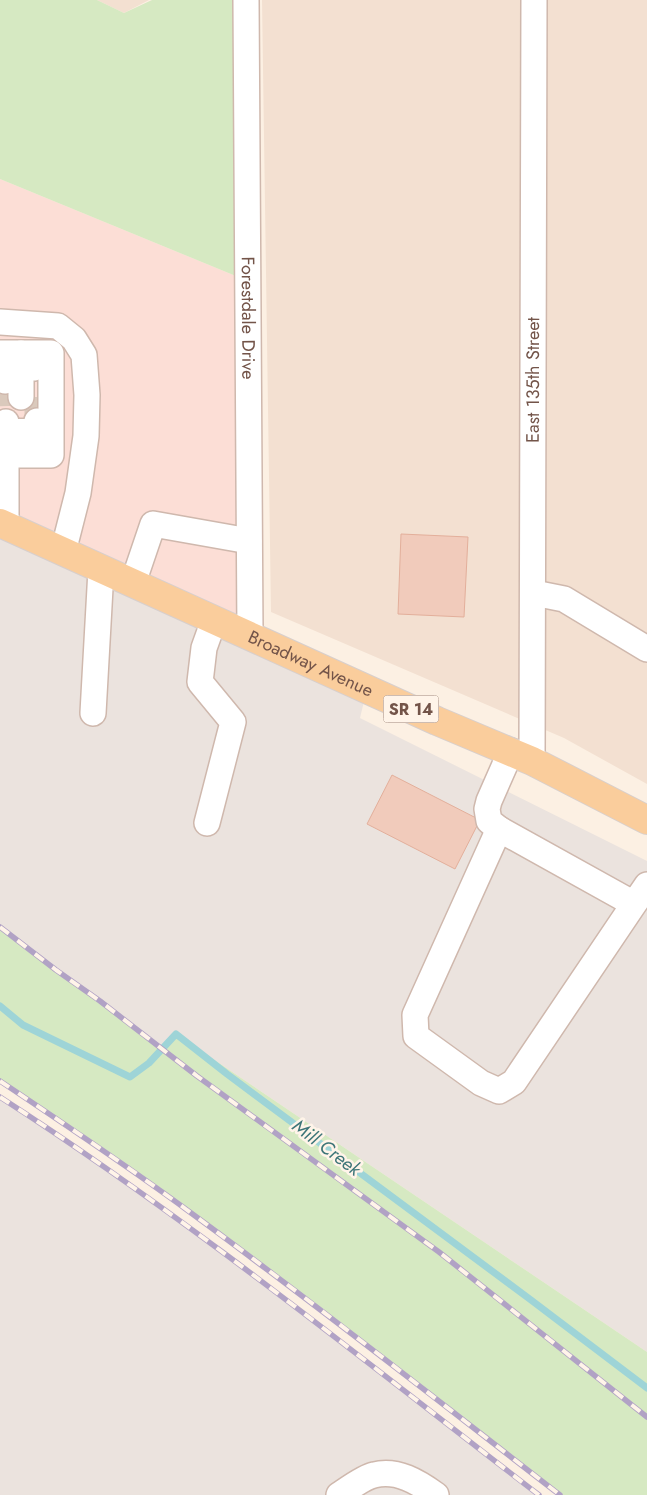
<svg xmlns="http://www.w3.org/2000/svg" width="647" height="1495" font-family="Jost,sans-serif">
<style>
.residential{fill:#f3e0d1}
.commercial{fill:#fcded6}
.industrial{fill:#ebe3de}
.green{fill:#d6e9c2}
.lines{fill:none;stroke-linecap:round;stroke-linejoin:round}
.stream{stroke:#9ed4d7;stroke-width:7}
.building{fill:#f1cbbb;stroke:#e3af9b}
.minor-tunnel{stroke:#dac9bc;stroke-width:25;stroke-dasharray:25 12;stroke-linecap:butt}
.minor-casing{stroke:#cfb8ad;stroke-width:28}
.major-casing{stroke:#d8cfcc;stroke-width:30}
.minor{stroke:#fff;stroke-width:25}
.major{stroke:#facd9c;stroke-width:28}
.rail-casing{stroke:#b1a2c5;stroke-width:5.5}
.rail{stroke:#fff4e9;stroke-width:4;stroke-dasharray:11;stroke-linecap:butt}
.labels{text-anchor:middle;stroke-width:5;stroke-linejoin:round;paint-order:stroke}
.shield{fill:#fff4e9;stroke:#9d8479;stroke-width:1}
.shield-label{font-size:16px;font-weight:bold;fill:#735449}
.street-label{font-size:18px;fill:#735449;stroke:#fff4e9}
.water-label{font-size:19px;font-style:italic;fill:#3d7578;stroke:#fff4e9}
</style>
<rect width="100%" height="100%" fill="#fcf0e3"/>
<path class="residential" d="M97 0H149L124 13Z
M262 0H647V784L564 738 271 612Z"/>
<path class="commercial" d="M0 179 248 281 250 635 0 518Z"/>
<path class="industrial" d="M0 523 367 689 360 718 647 861V1352L176 1034 162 1049 0 927Z
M0 1097 65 1139 146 1196 246 1269 539 1495H0Z"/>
<path class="green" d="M0 0H97L124 13 152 0H246L248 281 0 179Z
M0 926 162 1049 176 1034 647 1352V1495H560L268 1270 186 1209 79 1134 0 1081Z"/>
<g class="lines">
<path class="stream" d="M0 1006 23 1025 130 1077 149 1063 176 1034 227 1074 531 1300 647 1388"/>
</g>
<path class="building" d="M401 534 468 537 464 617 398 614Z
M392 775 480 820 455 869 367 824Z"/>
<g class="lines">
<path class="minor-tunnel" d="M5 381 6 422
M37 397V421"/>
<defs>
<g id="minor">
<path id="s1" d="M246 0 250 635"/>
<path d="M0 322 58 326 74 339 84 355 87 395 86 436 78 493 63 552"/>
<path d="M0 353H51V455H6"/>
<path d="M21 353V397"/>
<path d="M5 381 4 369 21 361 34 368"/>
<path d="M6 422V526"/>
<path d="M0 432 37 431V421"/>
<path d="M133 583 153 524 249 541"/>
<path d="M534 593 564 599 647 649"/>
<path d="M93 713 101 570"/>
<path id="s2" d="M532 761 534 0"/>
<path d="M207 823 233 722 200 682 204 648 214 620"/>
<path d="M499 829 489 821 487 809 489 801 511 751"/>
<path d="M634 904 499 829 415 1015 416 1036 481 1083 499 1091 514 1082 634 904 647 885"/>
<path d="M339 1495C348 1489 364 1477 374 1475 397 1469 418 1482 436 1495"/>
</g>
<g id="major">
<path id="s3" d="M0 523 437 721 532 761 647 820"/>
</g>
</defs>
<use href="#minor" class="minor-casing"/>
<use href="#major" class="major-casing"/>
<use href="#minor" class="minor"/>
<use href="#major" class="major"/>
<defs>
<path id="rail" d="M0 927 56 970 100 1001 197 1076 439 1252 647 1417
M0 1081C63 1123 126 1165 187 1210 313 1302 436 1399 560 1495
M0 1097C188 1218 362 1359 539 1495"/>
</defs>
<use href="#rail" class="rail-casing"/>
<use href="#rail" class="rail"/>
</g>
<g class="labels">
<rect class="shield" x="383.5" y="695.5" width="55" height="27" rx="4"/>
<g class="shield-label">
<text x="411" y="715">SR 14</text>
</g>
<g class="street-label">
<text dy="6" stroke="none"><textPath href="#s1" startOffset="318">Forestdale Drive</textPath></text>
<text dy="6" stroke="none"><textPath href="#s2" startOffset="381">East 135th Street</textPath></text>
<text dy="6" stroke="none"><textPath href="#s3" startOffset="341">Broadway Avenue</textPath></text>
</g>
<g class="water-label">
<text transform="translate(327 1147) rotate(37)" y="7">Mill Creek</text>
</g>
</g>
</svg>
